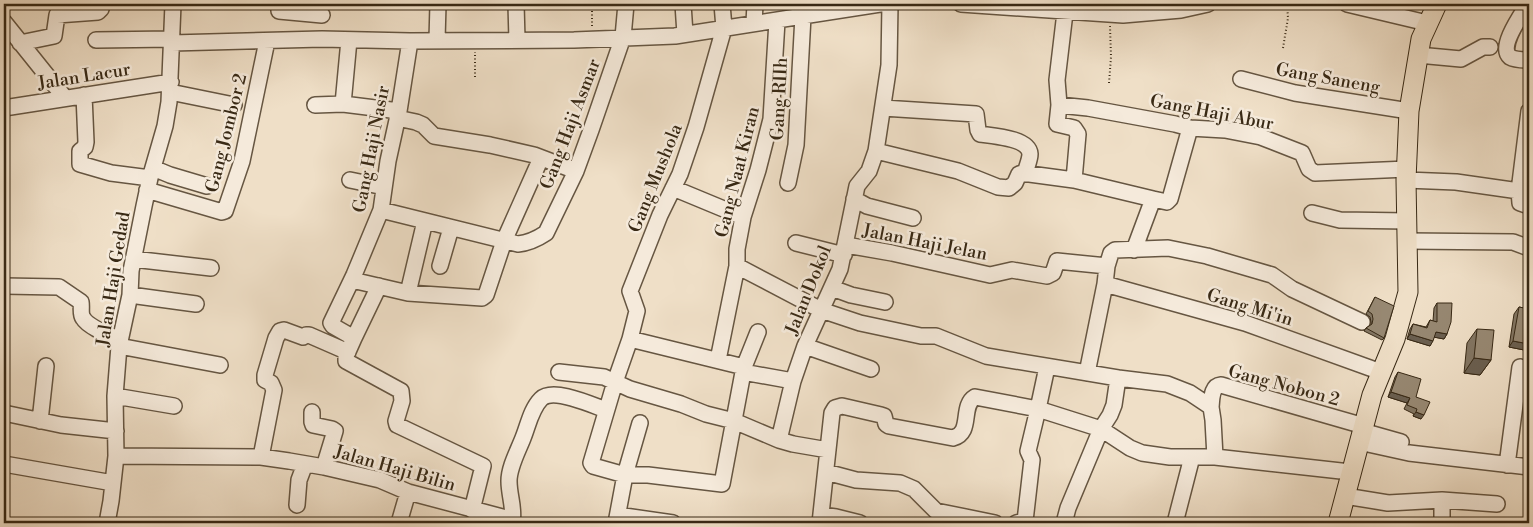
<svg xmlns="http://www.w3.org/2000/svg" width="1533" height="527" font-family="'Libre Bodoni',serif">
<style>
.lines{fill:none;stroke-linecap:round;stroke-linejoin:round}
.minor-casing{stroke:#665642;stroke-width:18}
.major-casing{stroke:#382915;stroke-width:21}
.path{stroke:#382915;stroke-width:2;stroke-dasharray:1 2.5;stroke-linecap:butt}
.minor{stroke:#f5eadb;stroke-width:15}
.major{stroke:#efdfc7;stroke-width:19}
.wall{fill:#827562;stroke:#382915}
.shaded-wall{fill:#6a5f50;stroke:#382915}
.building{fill:#978872;stroke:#382915}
.labels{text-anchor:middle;stroke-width:5;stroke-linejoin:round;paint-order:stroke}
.street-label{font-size:18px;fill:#382915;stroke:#f5eadb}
</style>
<rect width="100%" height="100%" fill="#efdfc7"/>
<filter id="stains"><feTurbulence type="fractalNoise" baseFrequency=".004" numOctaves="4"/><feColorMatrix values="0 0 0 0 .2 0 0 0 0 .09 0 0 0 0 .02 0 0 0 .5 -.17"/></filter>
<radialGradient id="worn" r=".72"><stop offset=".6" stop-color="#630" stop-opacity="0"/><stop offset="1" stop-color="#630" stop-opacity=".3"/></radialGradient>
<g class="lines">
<defs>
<path id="minor" d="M516 4 517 40
M683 4 685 34
M961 4 1123 15 1181 10 1208 4
M1066 4 1057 80 1059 105 1057 124 1074 128 1078 134 1074 180 1153 199
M1347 4 1427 23
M1528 4C1522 14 1498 47 1510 57 1515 60 1524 60 1529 60
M279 11 322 15
M4 22 65 98
M754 23 755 4
M96 40 172 39
M437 40 438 4
M410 41 399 111 388 161 381 210 354 275 331 323 333 326 354 338 346 356V361L401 391 402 401 396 421 397 425 483 466 472 510
M20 43 54 36 57 15 98 12 101 9 102 4
M172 43 322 39 410 41 574 40 675 36 880 4
M1418 55 1461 59 1483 47H1490
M1241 79 1295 93 1409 111
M170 92 234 105
M84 95 86 142 85 147 80 151V164L111 173 150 178
M343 104 349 40
M315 105 343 104 399 111
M1059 105 1088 108 1175 124 1190 128 1225 130 1261 137 1302 153 1309 169 1315 173 1407 169
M4 108 171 82
M883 108 976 114 978 130 980 134C993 136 1029 138 1030 154 1030 160 1026 168 1025 174
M397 118 416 122 423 125 434 136 490 145 534 155 576 171
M876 151 958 171 998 187 1009 188 1015 183 1019 174 1022 173 1074 180
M153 168 170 175 207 186
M350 180 384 187
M1406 180 1456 182 1519 191 1520 203 1529 206
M788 183 796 145 803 16
M673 188 743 217
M147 190 222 212 225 211 242 161 267 41
M1519 191 1529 111
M854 199 867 206 913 218
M381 210 518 244C529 243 537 239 546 233L576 171 591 130 623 37 626 4
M1312 213 1340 220 1407 221
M1407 241 1513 242 1529 248
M796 243 844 255
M846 245 892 253 990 275 1012 270 1047 276 1053 273 1057 261 1107 266
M1134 250 1153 199 1167 202 1170 199 1190 128
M133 259 211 268
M440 266 451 228
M737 266 821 310 860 323 921 336H936L986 356 1118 378 1114 405 1110 415 1101 429 1068 508 1064 523
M352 280 408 293 482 298 486 295 504 241 541 158
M1105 284 1245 323 1381 372
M4 286 59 287 81 302C82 307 80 314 83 318 88 327 111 336 120 340
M832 288 851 295 885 302
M408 293 425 221
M130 295 196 304
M354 338 379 286
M630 339 637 311 630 291 660 215 680 174 696 127 724 28 722 4
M119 346 220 365
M805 346 871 369
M718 360 737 266V249L743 217 758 170 771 119 777 21
M744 367 630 339 615 382 591 463 593 466 625 475H648L722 484 744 367 758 332
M1047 367 1038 409 1101 429 1130 448 1142 453 1170 457H1215L1350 472
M559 372 604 377 630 389 681 404 706 414 734 421 779 440
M743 372 793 381
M1087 373 1105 284 1107 266 1111 253 1115 250 1168 248 1207 256 1272 275 1292 289 1362 322
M1118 378 1167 384 1190 393 1211 407 1213 420 1215 457
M115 396 174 406
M1211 407C1212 399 1211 386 1221 385L1364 426
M312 412V422L313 425 332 429 335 431 324 467
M4 413 61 425 116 431
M40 421 46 366
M1362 431 1401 442
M1359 442 1409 453 1529 467
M828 450 793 444 779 440 793 381 805 346 840 269 857 186 869 171 876 151 889 65 890 4
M116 456 261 457 289 461 324 467 380 480 408 492 506 518 512 522
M261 457 274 390 271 383 265 380V375L276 338 280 331 284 330 303 337 306 335H309L348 352
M4 464 113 483
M1507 465 1520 367
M826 472 856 480 900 483 914 489 936 511 995 523
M1345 496 1388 503 1442 500 1497 504
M297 505 299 480 305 464
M618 515 673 523
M821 515 836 517 860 523
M107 523 111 501 116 456 115 396 119 346 130 295 131 271 144 206 150 178 165 126 169 102 173 4
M399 523 408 492
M512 523C515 509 509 496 509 481 509 467 518 451 523 438 528 426 531 409 541 399 553 387 592 405 606 410
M616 523 625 475 640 423
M820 523 832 413 835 408 842 406 881 415 884 416 886 424 889 426 953 438C973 433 960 406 975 397L1038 409 1028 451 1032 460 1025 521 1016 523
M1175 523 1192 457
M1442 523V500"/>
<path id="major" d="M1338 523 1372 395 1395 339 1408 292 1406 180 1409 111 1421 39 1437 4"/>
</defs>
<use href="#minor" class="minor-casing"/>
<use href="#major" class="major-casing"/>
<path class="path" d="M592 4V26
M1283 48 1288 18 1287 4
M475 77V52
M1109 83 1111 57 1110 26"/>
<use href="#minor" class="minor"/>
<use href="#major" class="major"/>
</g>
<path class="wall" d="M1375 297 1384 338 1382 340 1364 331 1366 328 1371 325V322L1370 317 1366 314Z
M1437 303 1447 334 1444 339 1434 337 1430 346 1407 339 1410 329 1413 324 1426 327 1430 320 1433 321 1434 308Z
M1519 307 1529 309V351L1509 347 1514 314Z
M1477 329 1491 360 1480 375 1464 373 1467 343Z
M1398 372 1416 397 1421 419 1413 416 1414 414 1404 409 1407 403 1388 397 1395 377Z"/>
<path class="shaded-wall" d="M1436 332 1447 334 1444 339 1433 337Z
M1410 334 1433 341 1430 346 1407 339Z
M1513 341 1529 344V351L1509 347Z
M1474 358 1491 360 1480 375 1464 373Z
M1391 392 1410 398 1407 403 1388 397Z
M1416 412 1424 415 1421 419 1413 416Z"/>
<path class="building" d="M1375 297 1394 306 1384 338 1366 328 1372 324 1373 319 1372 314 1368 311Z
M1437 303H1452L1451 322 1447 334 1436 332 1433 341 1410 334 1413 324 1427 328 1430 320 1437 322Z
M1519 307 1529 309V344L1513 341Z
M1477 329 1494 330 1491 360 1474 358Z
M1398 372 1421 379 1416 397 1430 402 1424 415 1416 412 1417 409 1407 405 1410 398 1391 392Z"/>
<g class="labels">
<g class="street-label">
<text transform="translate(84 76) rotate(-9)" y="6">Jalan Lacur</text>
<text transform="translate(1328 78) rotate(10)" y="6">Gang Saneng</text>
<text transform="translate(779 99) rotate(-87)" y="6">Gang RIIh</text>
<text transform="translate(1212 112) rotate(11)" y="6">Gang Haji Abur</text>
<text transform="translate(570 124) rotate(-69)" y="6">Gang Haji Asmar</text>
<text transform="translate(226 133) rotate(-76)" y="6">Gang Jombor 2</text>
<text transform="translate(371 149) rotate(-79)" y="6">Gang Haji Nasir</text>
<text transform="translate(737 172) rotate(-76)" y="6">Gang Naat Kiran</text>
<text transform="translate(655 178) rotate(-68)" y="6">Gang Mushola</text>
<text transform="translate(925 242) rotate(11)" y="6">Jalan Haji Jelan</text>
<text transform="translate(113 279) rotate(-81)" y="6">Jalan Haji Gedad</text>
<text transform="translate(808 290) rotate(-68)" y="6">Jalan Dokol</text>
<text transform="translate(1250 307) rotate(17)" y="6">Gang Mi'in</text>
<text transform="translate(1284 385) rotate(15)" y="6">Gang Nobon 2</text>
<text transform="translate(395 468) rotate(16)" y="6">Jalan Haji Bilin</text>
</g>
</g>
<rect width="1533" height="527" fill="none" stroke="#efdfc7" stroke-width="20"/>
<rect x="5" y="5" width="1523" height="517" fill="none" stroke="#382915" stroke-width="2.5"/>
<rect x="10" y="10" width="1513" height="507" fill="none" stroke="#382915"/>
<rect width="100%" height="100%" filter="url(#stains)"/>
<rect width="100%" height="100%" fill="url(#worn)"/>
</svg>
